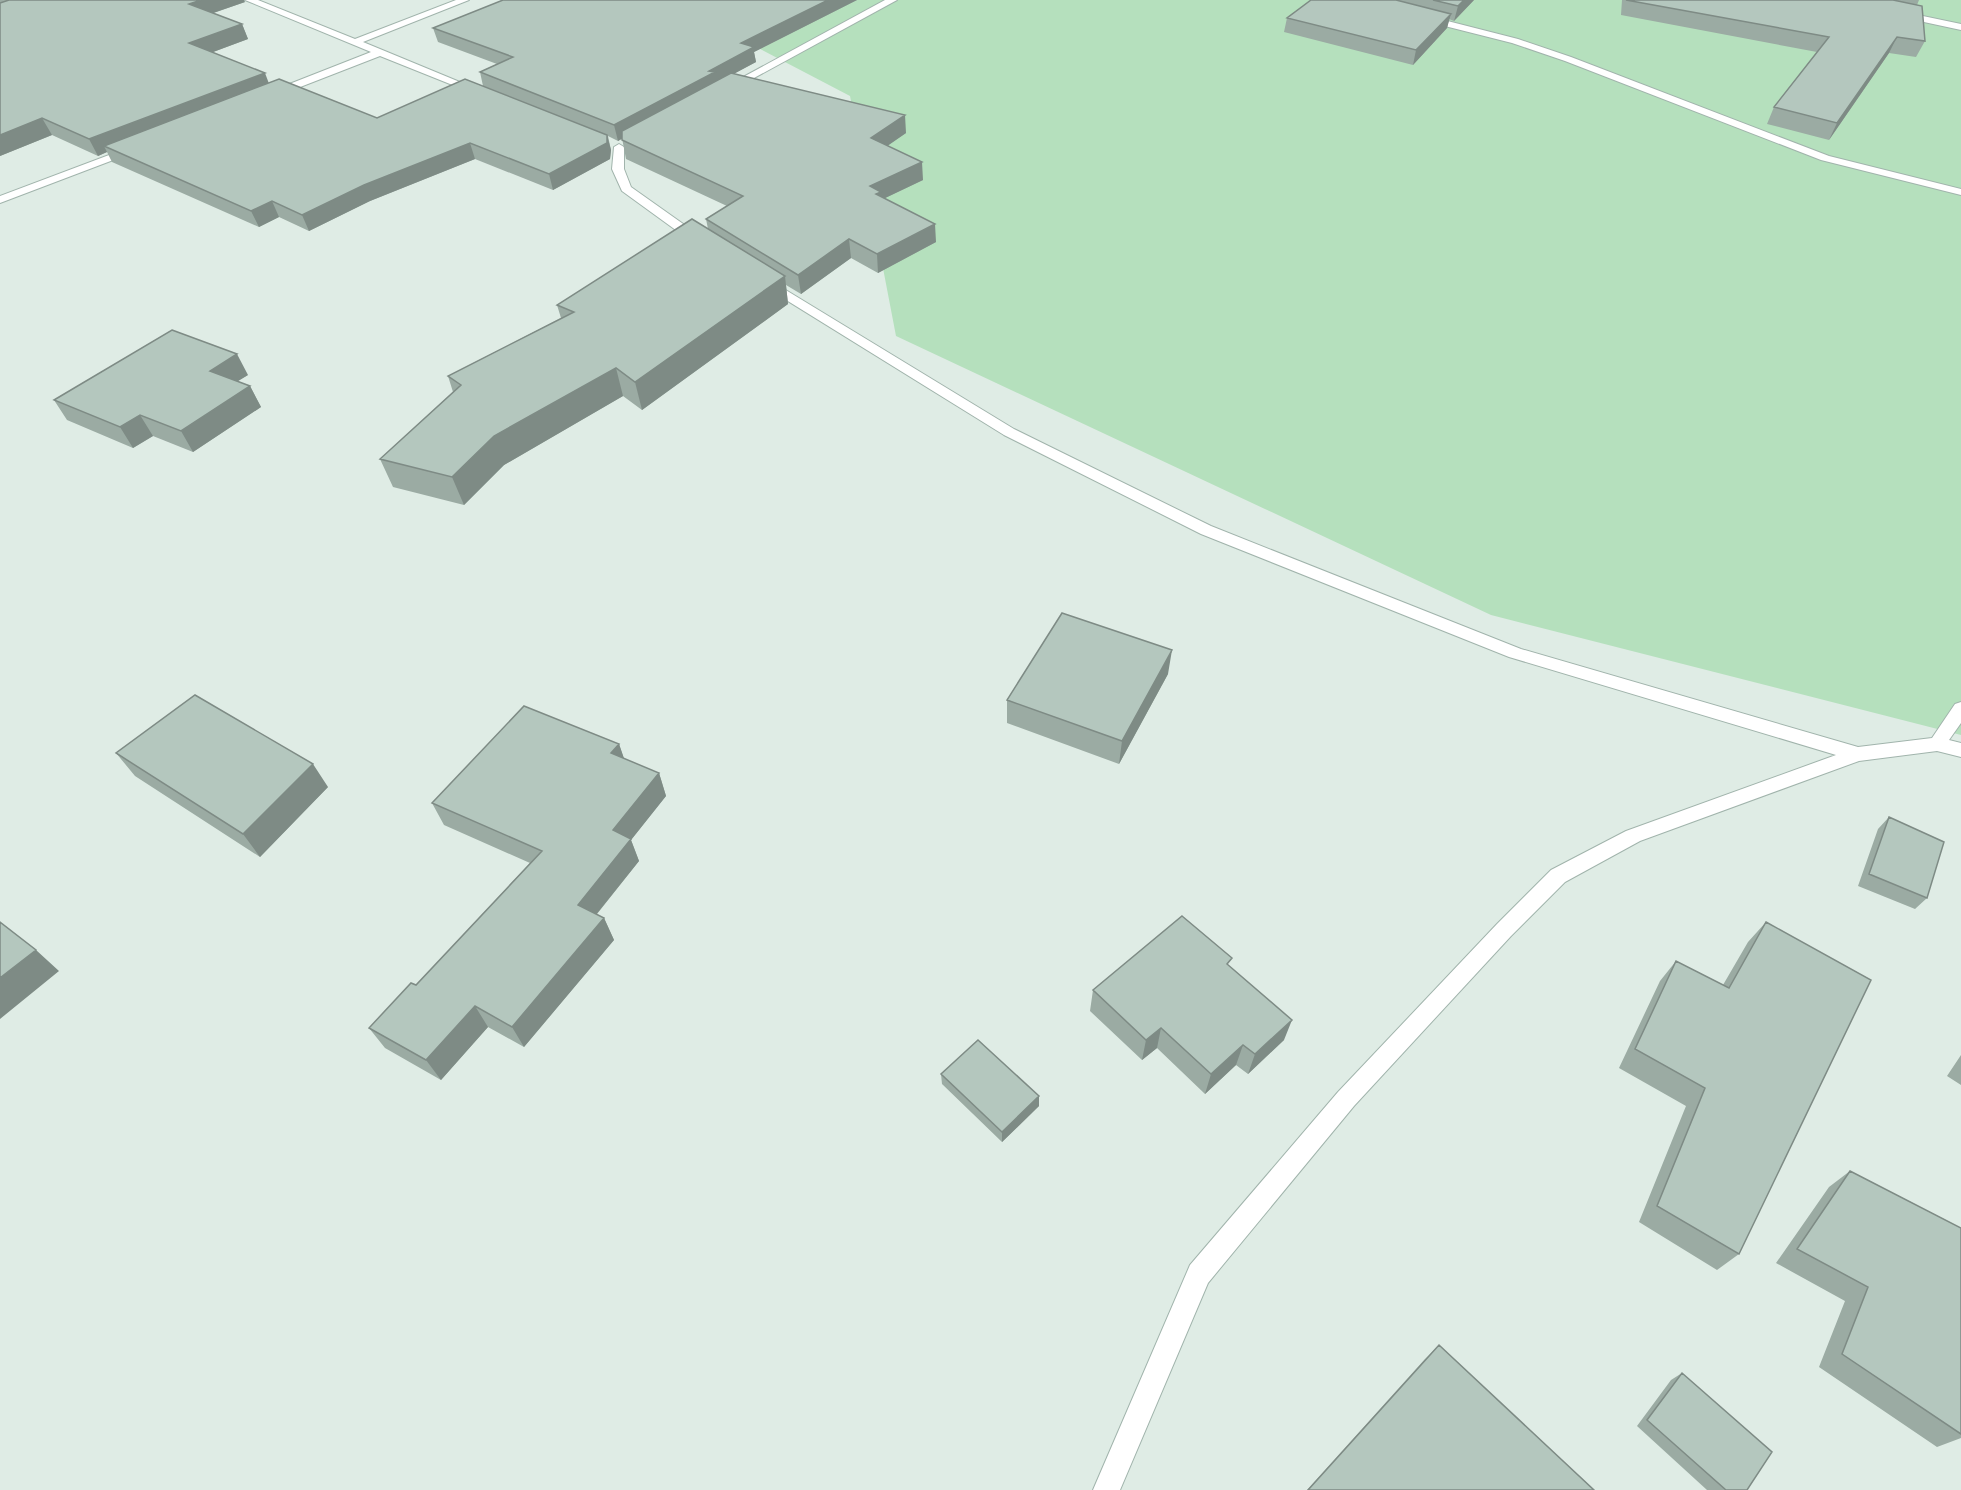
<svg xmlns="http://www.w3.org/2000/svg" width="1961" height="1490" font-family="Lato,sans-serif">
<style>
.green{fill:#b5e0bd}
.lines{fill:none;stroke-linecap:round;stroke-linejoin:round}
.minor-casing{stroke:#a1b4ac;stroke-width:2}
.minor{fill:#fff;fill-rule:evenodd}
.wall{fill:#9baba3}
.shaded-wall{fill:#7e8b85}
.building{fill:#b4c7be;stroke:#7e8b85;stroke-width:1.5}
</style>
<rect width="100%" height="100%" fill="#dfece5"/>
<path class="green" d="M680 0H1961V735L1491 615 896 336 850 96 672 3Z"/>
<g class="lines">
<defs>
<path id="minor" d="M245 0H258L355 39 456 0H469L363 42 484 92 475 94 380 56 277 96H269V92L371 52Z
M885 0H897L732 90 723 88Z
M1899 11 1961 24V30L1896 16V12Z
M1424 15 1518 39 1571 57 1829 156 1961 189V195L1821 160 1565 61 1512 43 1421 20V16Z
M619 144 624 147V169L631 187 703 238V244H695L622 191 612 169 614 147Z
M133 146 137 147V151L0 203V196Z
M766 278 1014 429 1211 526 1521 649 1858 747 1932 738 1955 704 1961 702V723L1949 740 1961 743V757L1937 751 1859 761 1640 841 1565 882 1511 936 1354 1106 1208 1283 1120 1490H1093L1190 1265 1338 1092 1497 924 1551 870 1626 831 1836 755 1509 657 1201 534 1004 435 762 285 760 282 762 279Z"/>
</defs>
<use href="#minor" class="minor-casing"/>
<use href="#minor" class="minor"/>
</g>
<path class="wall" d="M0 0 245 2 213 13 242 24 248 39 213 52 269 83 377 118 483 86 480 72 497 64 438 42 433 28 503 0H857L754 52 756 62 733 74 906 133 888 145 923 180 885 198 936 242 878 273 851 258 801 294 786 285 788 304 642 410 623 396 504 465 464 505 393 487 380 459 453 392 448 376 561 318 557 305 708 229 706 219 727 206 626 159 622 138 618 141 608 136 611 150 610 159 553 190 475 159 370 201 309 231 279 217 259 227 112 162 107 152 98 156 52 135 0 156Z
M1311 0H1474L1454 21 1449 19 1447 28 1413 65 1284 32 1287 18Z
M1622 0H1919L1917 5 1925 41 1916 57 1889 53 1829 140 1767 124 1774 107 1817 52 1621 15Z
M248 375 237 381 250 386 261 407 193 452 153 436 133 448 67 420 54 400Z
M1168 674 1119 764 1007 723V700Z
M619 744 624 759 659 773 666 796 631 840 639 861 597 914 604 918 614 940 524 1047 488 1027 441 1080 385 1048 369 1028 416 985 530 863 444 825 432 803Z
M116 753 328 787 260 857 135 776Z
M1889 817 1927 898 1915 909 1858 886 1878 829Z
M1766 922 1739 1254 1717 1270 1639 1222 1686 1106 1619 1068 1660 981 1676 961 1723 985 1748 942Z
M1230 967 1284 1040 1248 1074 1236 1065 1205 1094 1157 1048 1142 1060 1090 1011 1093 990Z
M1961 1055V1085L1947 1076Z
M941 1074 1039 1096V1106L1002 1142 942 1084Z
M1850 1171 1961 1228V1438L1937 1447 1819 1367 1845 1301 1776 1263 1829 1187Z
M1439 1345 1594 1490H1307L1425 1359Z
M1682 1373 1747 1490H1707L1637 1426 1671 1380Z"/>
<path class="shaded-wall" d="M201 0H244L245 2 196 19 189 4Z
M828 0H857L754 52 756 62 717 83 718 87 618 141 614 125 709 71 741 43Z
M1464 0H1474L1454 21 1458 6Z
M1451 14 1447 28 1413 65 1416 50Z
M242 24 248 39 197 58 189 43Z
M1897 37 1889 53 1829 140 1837 123Z
M265 73 271 89 104 146 107 152 98 156 89 139Z
M905 115 906 133 873 156 871 138Z
M42 118 52 135 0 156V135Z
M607 135 611 150 610 159 553 190 549 174Z
M470 143 475 159 370 201 309 231 302 215 364 185Z
M922 162 923 180 881 200 870 186Z
M272 201 279 217 259 227 251 211Z
M935 224 936 242 878 273 877 254Z
M849 239 851 258 801 294 798 275Z
M785 276 788 304 642 410 635 382Z
M237 354 248 375 222 391 210 371Z
M616 368 623 396 504 465 464 505 452 477 494 436Z
M250 386 261 407 193 452 181 431Z
M140 415 153 436 133 448 120 427Z
M1172 650 1168 674 1119 764 1122 741Z
M619 744 627 767 611 753Z
M313 764 328 787 260 857 243 834Z
M659 773 666 796 631 840 639 861 587 926 578 905 613 830Z
M604 918 614 940 524 1047 512 1027Z
M36 950 59 971 0 1019V978Z
M475 1006 488 1027 441 1080 426 1060Z
M1292 1020 1284 1040 1248 1074 1255 1054Z
M1161 1028 1157 1048 1142 1060 1146 1040Z
M1243 1045 1236 1065 1205 1094 1211 1074Z
M1039 1096V1106L1002 1142V1132Z"/>
<path class="building" d="M9 0H201L189 4 242 24 189 43 265 73 89 139 42 118 0 135V3Z
M503 0H828L741 43 754 47 709 71 715 72 614 125 480 72 513 57 433 28Z
M1311 0H1396L1451 14 1416 50 1287 18Z
M1433 0H1464L1458 6Z
M1626 0H1893L1922 6 1925 41 1897 37 1837 123 1774 107 1829 37Z
M731 73 905 115 871 138 922 162 870 186 881 192 876 194 935 224 877 254 849 239 798 275 706 219 743 196 622 140V131Z
M279 79 377 118 465 79 607 135V143L549 174 470 143 364 185 302 215 272 201 251 211 104 146Z
M692 219 785 276 635 382 616 368 494 436 452 477 380 459 461 385 448 376 574 312 557 305Z
M172 330 237 354 210 371 250 386 181 431 140 415 120 427 54 400Z
M1062 613 1172 650 1122 741 1007 700Z
M195 695 313 764 243 834 116 753Z
M524 706 619 744 611 753 659 773 613 830 631 839 578 905 604 918 512 1027 475 1006 426 1060 369 1028 411 983 416 985 542 851 432 803Z
M1889 817 1944 842 1927 898 1869 874Z
M1182 916 1232 958 1227 964 1292 1020 1255 1054 1243 1045 1211 1074 1161 1028 1146 1040 1093 990Z
M0 922 36 950 0 978Z
M1766 922 1871 980 1739 1254 1657 1206 1705 1088 1635 1049 1676 961 1729 988Z
M978 1040 1039 1096 1002 1132 941 1074Z
M1850 1171 1961 1228V1434L1842 1354 1868 1287 1797 1249Z
M1439 1345 1594 1490H1308Z
M1682 1373 1772 1452 1747 1490H1726L1647 1420Z"/>
</svg>
